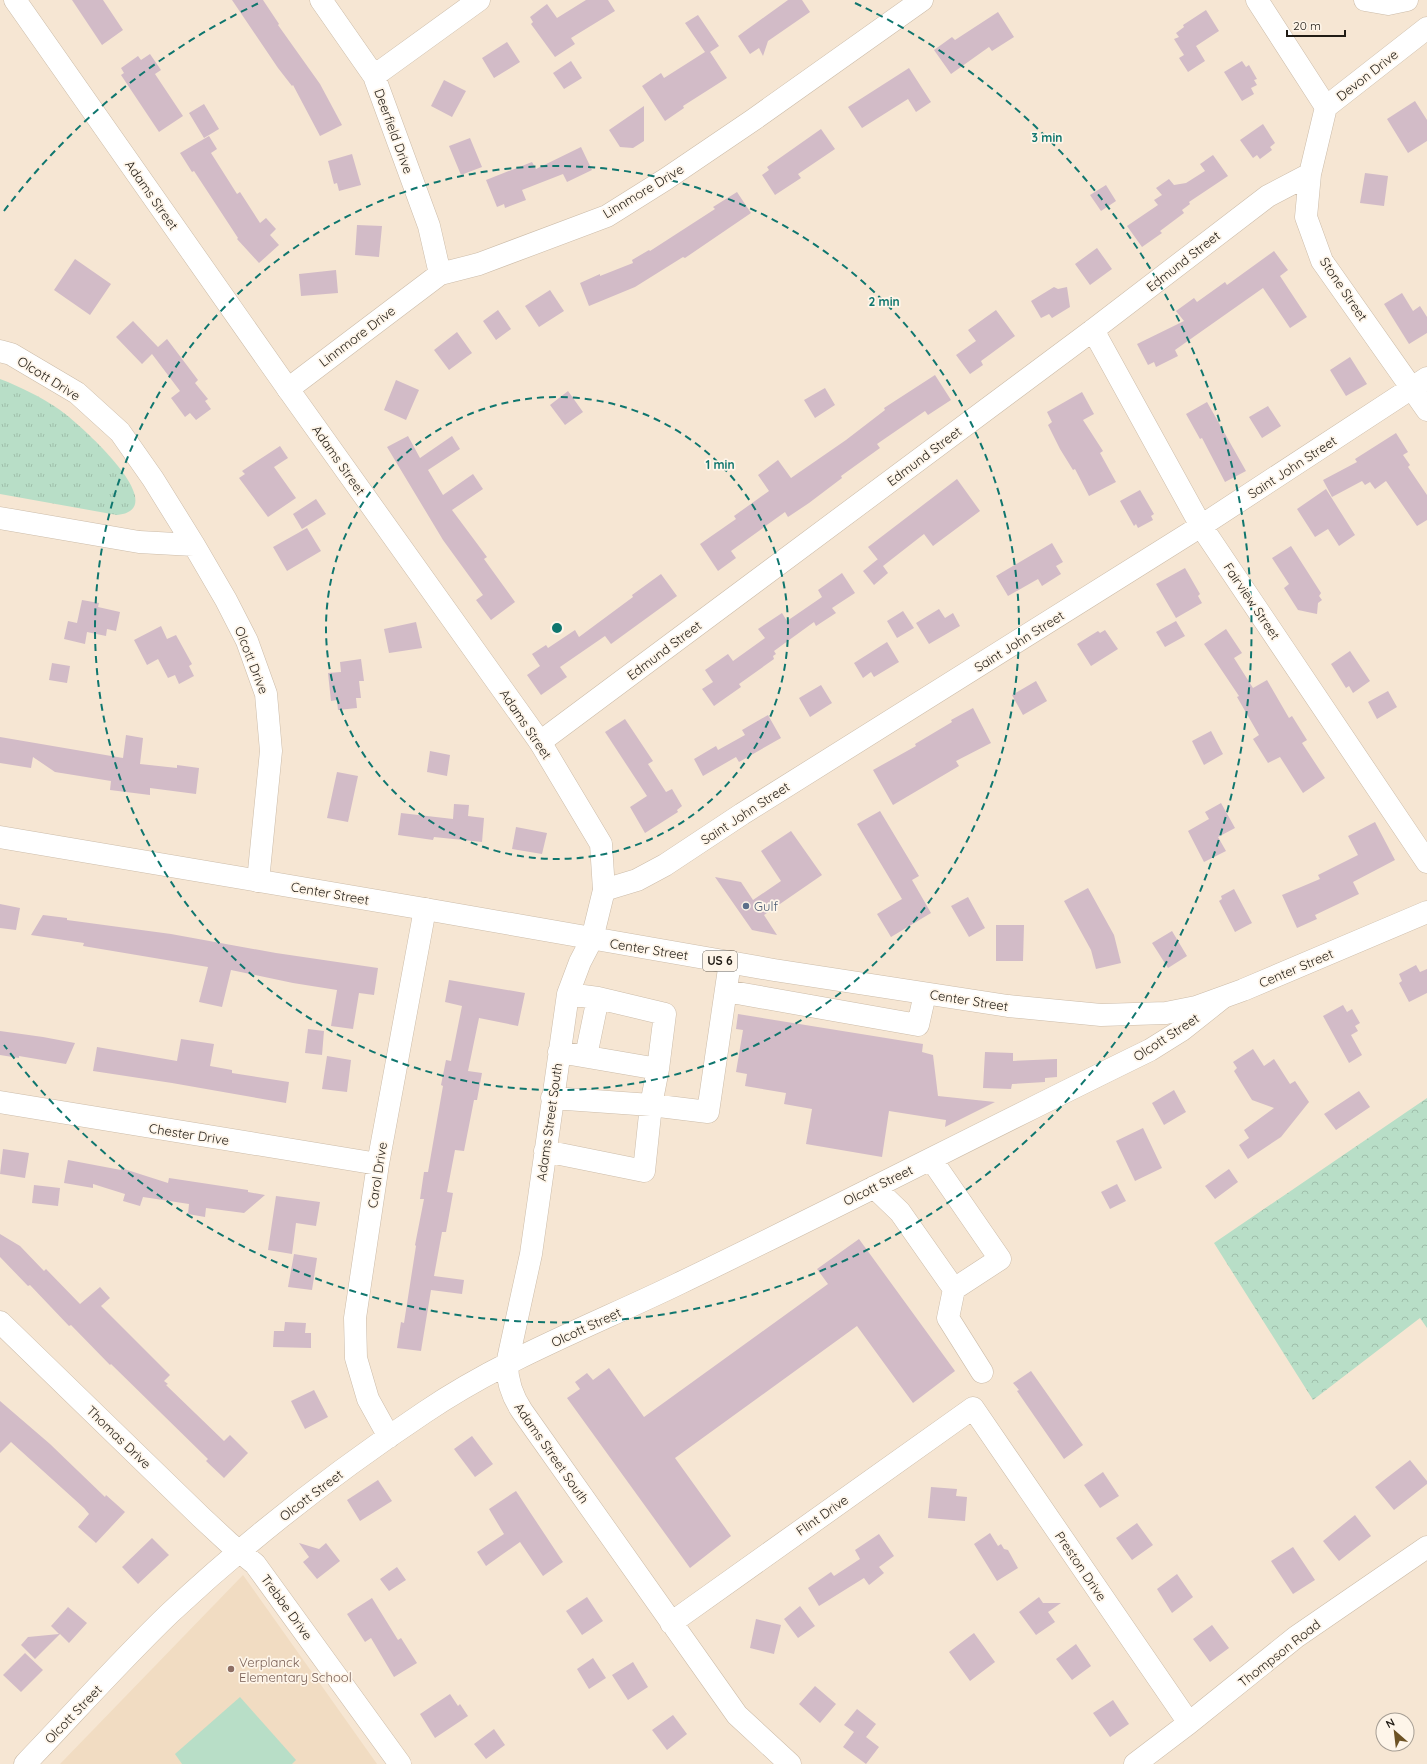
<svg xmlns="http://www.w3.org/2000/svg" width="1427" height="1764" font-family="Quicksand,sans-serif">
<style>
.built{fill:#f1dcc2}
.grass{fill:url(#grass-tufts)}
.forest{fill:url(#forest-crowns)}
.garden{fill:#b8dec7}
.building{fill:#d2bbc7}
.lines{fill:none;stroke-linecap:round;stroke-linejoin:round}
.minor-casing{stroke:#ccbca9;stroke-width:23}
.major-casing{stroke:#ccbca9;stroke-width:23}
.minor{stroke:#fff;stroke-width:22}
.major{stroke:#fff;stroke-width:22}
.ring{fill:none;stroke:#0f766e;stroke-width:2;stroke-dasharray:7 5}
.service-dot{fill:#5c6f8a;stroke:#fef5e9;stroke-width:1.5}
.education-dot{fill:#8d6e63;stroke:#fef5e9;stroke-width:1.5}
.labels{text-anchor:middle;stroke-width:3.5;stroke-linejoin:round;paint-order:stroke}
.shield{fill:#fef5e9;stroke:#635d55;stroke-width:1}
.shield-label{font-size:12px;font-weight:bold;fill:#211c15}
.street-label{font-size:13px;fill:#211c15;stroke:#fef5e9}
.service-label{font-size:13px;fill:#4e5e75;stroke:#fef5e9;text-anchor:start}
.education-label{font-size:13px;fill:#785e54;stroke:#fef5e9;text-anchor:start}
.centre{fill:#0f766e;stroke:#fef5e9;stroke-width:2}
.ring-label{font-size:12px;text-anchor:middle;font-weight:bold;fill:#0f766e;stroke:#fef5e9;stroke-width:3.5;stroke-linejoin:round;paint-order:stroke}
</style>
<defs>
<pattern id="grass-tufts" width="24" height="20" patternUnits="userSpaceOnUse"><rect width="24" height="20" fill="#b8dec7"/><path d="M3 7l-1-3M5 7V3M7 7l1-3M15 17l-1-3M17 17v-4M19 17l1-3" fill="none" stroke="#9ebeaa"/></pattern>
<pattern id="forest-crowns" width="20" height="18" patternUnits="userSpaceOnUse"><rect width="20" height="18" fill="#b8dec7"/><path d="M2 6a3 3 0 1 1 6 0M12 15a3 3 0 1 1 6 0" fill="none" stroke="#9ebeaa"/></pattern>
</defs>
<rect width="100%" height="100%" fill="#f6e6d3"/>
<path class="built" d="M243 1575 377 1764H60Z"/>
<path class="grass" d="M0 379C21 387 41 397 60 410 76 421 176 509 117 515L0 494Z"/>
<path class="forest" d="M1427 1098V1328L1420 1318 1313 1400 1214 1243Z"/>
<path class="garden" d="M240 1697 296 1760 292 1764H182L175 1754Z"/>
<path class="building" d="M72 0H103L123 30 102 45Z
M232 0H263L279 24 278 25 320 84 342 125 320 136 293 85 292 86 278 68Z
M586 0H608L615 11 571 38 575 44 555 57 531 24 533 22 530 17 547 4 557 18Z
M788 0H802L810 12 768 41 763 56 759 48 750 54 738 36Z
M1206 10 1219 31 1196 46 1205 61 1188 72 1179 58 1184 55 1174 39 1179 37 1176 33 1184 27 1183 25Z
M998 12 1014 37 992 51 989 47 951 74 934 50 952 37 955 40Z
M698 15 719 46 710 52 727 78 683 106 684 108 665 121 642 86 661 73 664 78 705 52 685 23Z
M507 42 520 62 494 78 482 58Z
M150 54 161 70 155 74 183 116 159 132 121 75 124 73 121 68 138 56 141 60Z
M571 61 582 78 564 89 553 73Z
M1242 61 1246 67 1249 65 1257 79 1254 80 1257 85 1251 88 1254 94 1242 101 1224 72Z
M909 68 931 102 916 112 908 99 862 128 848 107Z
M444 80 466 91 452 117 431 106Z
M1415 101 1427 120V141L1408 153 1387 119Z
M204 104 219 129 204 138 189 113Z
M644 106V141L633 148 620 147 609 130Z
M1263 124 1275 143 1270 147 1272 150 1260 159 1257 155 1253 158 1240 140Z
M821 129 835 149 798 174 801 178 775 195 762 175 769 170 767 167Z
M209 136 217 149 211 153 237 194 240 192 260 223 266 218 276 229 270 235 279 245 259 263 237 239 238 238 194 171 192 172 180 153Z
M470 138 482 167 461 175 449 146Z
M581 147 592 170 567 182 563 174 522 190 526 200 505 208 504 204 497 207 486 180 532 162 536 169Z
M352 154 361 185 339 191 337 183 334 184 328 161Z
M1213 155 1228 176 1189 202 1190 204 1182 210 1184 213 1160 231 1162 233 1142 247 1127 226 1158 205 1154 200 1162 195 1156 188 1169 179 1174 185 1186 183 1205 171 1200 164Z
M1365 173 1388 176 1384 206 1360 203Z
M1106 185 1116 201 1101 211 1090 195Z
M737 192 751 213 685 258 683 257 635 287 589 306 580 283 600 274V276L633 263 632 260 649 250 650 251 715 209 713 207Z
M357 225 382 226 379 257 355 255Z
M1097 248 1112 269 1090 285 1075 264Z
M1274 251 1288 270 1280 276 1307 317 1290 328 1263 288 1175 350 1178 356 1156 367 1154 362 1148 365 1137 344 1184 321 1176 311 1194 298 1197 302 1225 282 1227 285Z
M75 259 111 284 90 315 54 290Z
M336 270 338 293 301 296 299 274Z
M1054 287 1058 289 1067 287 1070 307 1052 318 1049 314 1041 318 1031 301Z
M550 290 564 311 539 327 525 306Z
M1402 293 1413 311 1420 306 1427 317V333L1409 344 1384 304Z
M498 310 511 329 496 340 483 321Z
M996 310 1015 336 981 361 983 365 970 374 956 355 976 341 968 330Z
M133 321 158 347 167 339 198 380 195 383 208 399 205 401 211 409 196 420 190 413 185 417 171 398 180 391 152 354 142 364 116 337Z
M457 332 472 353 449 370 434 350Z
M1350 357 1367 384 1346 396 1330 370Z
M935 375 951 400 928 415 925 411 877 444 880 448 841 476 842 478 809 503 788 517 785 512 731 551 736 558 718 571 700 544 736 519 734 516 769 491 758 475 778 460 791 478 846 440 885 410 884 408Z
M396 380 419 390 406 420 384 410Z
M825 388 835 405 815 418 804 400Z
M568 391 583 412 565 425 550 405Z
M1082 392 1094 414 1083 420 1103 451 1100 453 1116 482 1089 496 1075 469 1073 470 1060 449 1048 425 1052 422 1047 412Z
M1207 402 1246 471 1225 482 1202 438 1200 439 1186 414Z
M1268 406 1281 426 1262 438 1249 417Z
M1396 433 1408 452 1403 455 1410 465 1408 467 1427 495V520L1417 526 1386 481 1375 489 1370 482 1365 485 1362 481 1332 497 1323 480 1357 462 1355 459Z
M408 436 420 458 452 436 460 449 428 470 443 495 473 474 483 489 452 510 487 557 484 559 515 602 491 620 476 600 483 595 443 540 387 447Z
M280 446 288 458 274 467 296 498 268 517 239 478 245 474 242 471Z
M957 479 980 511 933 546 924 534 883 566 868 547Z
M1326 489 1355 535 1339 546 1328 529 1315 537 1297 509Z
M1140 490 1154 514 1151 516 1153 520 1138 528 1136 524 1134 526 1120 501Z
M316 499 326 514 302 529 293 514Z
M307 528 321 551 287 571 273 547Z
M1052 543 1063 562 1056 566 1061 574 1042 586 1038 579 1008 596 996 576Z
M1291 546 1321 593 1319 596 1322 600 1318 603 1317 614 1298 610 1284 588 1289 584 1272 558Z
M878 559 888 573 874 585 863 571Z
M1185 568 1200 594 1198 596 1202 603 1176 618 1156 584Z
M842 573 855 593 832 608 836 613 816 626 814 622 774 651 776 654 773 656 774 659 739 684 741 687 714 706 702 689 713 682 705 670 728 654 733 661 765 638 758 629 782 613 787 621 822 597 818 590Z
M661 574 677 596 611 644 605 636 560 667 567 677 541 695 527 675 540 666 532 654 546 645 548 648 575 630 579 637 633 597 632 595Z
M82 600 99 603 98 607 120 612 116 631 107 629 106 636 87 632 85 644 64 639 68 621 77 623Z
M939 609 945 618 953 613 960 626 929 644 916 623Z
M903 611 914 628 897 638 887 621Z
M1176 621 1185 636 1165 647 1156 632Z
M416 622 422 648 389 653 384 629Z
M161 626 167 639 176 635 192 664 189 666 194 676 179 684 175 675 168 678 158 659 147 665 134 640Z
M1226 629 1242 653 1234 658 1253 688 1267 680 1289 718 1292 716 1307 740 1302 743 1325 778 1303 793 1280 757 1268 763 1253 739 1259 735 1237 697 1239 696 1204 644Z
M1105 630 1118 649 1091 666 1077 644 1098 631 1100 633Z
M887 642 899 662 874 677 871 672 863 678 854 663Z
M1350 651 1370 681 1353 693 1349 686 1346 688 1331 664Z
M361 659 364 681H359L361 698H356L357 708 338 710 337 700 331 701 328 673 341 672 340 662Z
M52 663 70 666 67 683 49 680Z
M1036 681 1047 701 1023 715 1012 695Z
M821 685 832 703 810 717 799 698Z
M1388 691 1397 707 1377 719 1368 702Z
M973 708 991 743 956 761 959 766 893 805 873 770 916 746 915 744 952 722 951 720Z
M768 715 781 738 739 762 736 757 703 776 694 759 716 746 718 750 745 735 742 730Z
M625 719 653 761 648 764 666 792 672 789 682 806 677 810 678 812 645 833 630 807 647 796 605 732Z
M1211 731 1223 754 1204 765 1192 741Z
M126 735 143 738 140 764 177 768V765L199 768 196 794 150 788V795L110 790 111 781 55 772 33 757 31 768 0 763V737L123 758Z
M430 751 450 755 447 776 427 772Z
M337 772 358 776 348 822 327 818Z
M1221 803 1235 828 1218 837 1226 851 1204 862 1188 831 1209 819 1205 812Z
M454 804 469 805 468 816 484 818 482 842 434 837 433 840 398 835 401 813 453 819Z
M880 811 919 876 912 880 931 913 891 937 877 914 902 899 857 824Z
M1375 822 1395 860 1353 882 1359 894 1315 915 1317 919 1297 928 1282 895 1320 879 1318 875 1358 855 1348 836Z
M516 827 547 833 542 854 512 849Z
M791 831 822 875 764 915 777 935 752 930 715 877 741 882 753 900 781 881 761 851Z
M1088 888 1114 935 1121 963 1096 969 1091 950 1064 901Z
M1234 889 1252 923 1235 932 1219 901 1222 899 1221 896Z
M968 897 985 928 969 937 951 906Z
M0 904 20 908 16 930 0 928Z
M43 915 67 918V920L171 934 276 953 378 968 374 995 359 993 353 1029 331 1026 337 990 293 983 231 970 222 1007 199 1002 208 967 83 946 84 943 31 935Z
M996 925H1024L1023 961H996Z
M1172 931 1187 956 1168 968 1152 943Z
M1416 965 1420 972 1427 969V993L1409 1002 1399 983 1402 981 1399 974Z
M449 980 525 993 518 1026 479 1018 468 1071 482 1073 477 1100H474L464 1151 455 1150 447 1192 453 1193 446 1232H442L434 1276 464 1280 462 1294 431 1290 421 1351 397 1348 401 1322 404 1323 416 1246 415 1245 424 1199H420L424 1172H428L443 1086 441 1085 446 1060 451 1061 462 1006 445 1002Z
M1343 1005 1347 1012 1352 1009 1360 1023 1355 1026 1358 1031 1351 1035 1362 1055 1349 1063 1323 1016Z
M738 1014 923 1044 922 1052 933 1055 938 1096 995 1102 945 1127 946 1120 889 1111 882 1157 806 1144 812 1109 784 1104 786 1093 745 1086 747 1074 736 1072 743 1030 736 1029Z
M308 1029 324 1031 322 1055 305 1053Z
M0 1031 43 1037 75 1043 66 1064 19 1056V1058L0 1055Z
M181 1039 214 1044 210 1066 232 1070V1073L289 1082 286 1103 172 1083 93 1071 97 1047 177 1061Z
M1253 1049 1264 1066 1274 1059 1290 1084 1295 1081 1309 1102 1281 1137 1248 1159 1239 1145 1249 1138 1244 1130 1274 1108 1252 1100 1234 1071 1237 1068 1233 1062Z
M985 1052 1013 1053V1061L1057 1059V1077L1045 1078V1082L1012 1084 1011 1089 983 1088Z
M327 1056 351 1060 347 1092 322 1089Z
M1174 1090 1186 1112 1164 1125 1152 1103Z
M1359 1091 1370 1107 1336 1130 1324 1114Z
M1143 1128 1162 1168 1135 1181 1116 1141Z
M3 1149 29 1153 25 1178 0 1174Z
M68 1160 121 1170V1168L168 1183 169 1178 248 1190V1192L265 1195 244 1213 206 1208 205 1217 188 1214 189 1204 143 1197 140 1206 123 1201 125 1194 93 1184V1188L64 1183Z
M1229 1169 1238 1182 1215 1199 1205 1186Z
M1117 1184 1126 1201 1110 1209 1101 1192Z
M34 1185 60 1188 58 1206 32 1203Z
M276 1196 320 1202 316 1226 296 1223 292 1254 268 1250Z
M0 1234 20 1246 44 1271 46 1269 80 1304 100 1287 110 1298 101 1306 170 1375 164 1381 168 1384 166 1385 224 1441 230 1435 248 1453 224 1478 206 1461 208 1459 111 1364 110 1365 71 1325 69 1326 30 1285 28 1286 0 1257Z
M859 1239 955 1371 913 1403 857 1326 675 1458 731 1536 690 1568 567 1398 580 1389 575 1382 587 1373 593 1380 609 1368 644 1417 828 1284 817 1269Z
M294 1254 317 1258 312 1290 288 1287Z
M285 1322 306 1323 305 1333H311V1348L273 1347 274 1331H284Z
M1031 1371 1083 1445 1064 1459 1017 1391 1019 1390 1013 1383Z
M314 1390 328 1417 305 1429 291 1401Z
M0 1401 50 1444 105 1497 106 1495 125 1512 96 1543 78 1527 89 1514 84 1508 11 1442 0 1453Z
M472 1436 493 1464 475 1477 454 1449Z
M1410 1460 1427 1481V1484L1394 1510 1375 1487Z
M1103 1472 1119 1496 1100 1508 1084 1485Z
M378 1480 392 1501 360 1521 347 1500Z
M931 1487 957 1489 956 1496 967 1497 965 1521 928 1518Z
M516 1491 563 1562 543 1576 520 1542 486 1566 477 1552 504 1534 489 1509Z
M1355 1515 1371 1536 1339 1561 1323 1541Z
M1137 1523 1153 1545 1132 1560 1116 1538Z
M990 1533 998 1546 1001 1544 1004 1549 1008 1550 1018 1568 997 1581 974 1544Z
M879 1534 894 1556 879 1567 884 1573 869 1585 864 1578 819 1606 808 1588 831 1572 834 1576 860 1559 855 1550Z
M152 1538 169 1555 138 1584 122 1567Z
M299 1543 319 1549 326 1543 340 1561 317 1579 303 1562 309 1557Z
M1293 1547 1315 1580 1293 1594 1271 1561Z
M397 1567 406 1580 389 1591 380 1579Z
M1177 1574 1193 1597 1172 1613 1157 1589Z
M587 1597 603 1621 582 1635 566 1611Z
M1039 1597 1043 1603H1061L1048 1612 1055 1622 1036 1635 1019 1612Z
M372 1598 398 1640 401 1638 417 1663 394 1677 371 1638 365 1642 347 1614Z
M800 1606 815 1626 798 1638 784 1619Z
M68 1607 87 1623 69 1643 60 1634 35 1659 21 1645 28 1637 59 1634 51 1626Z
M756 1619 781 1625 774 1654 750 1648Z
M1212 1625 1229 1648 1210 1662 1193 1639Z
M974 1633 995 1662 970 1681 949 1652Z
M1076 1644 1091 1666 1072 1680 1056 1659Z
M25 1653 43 1670 21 1692 3 1675Z
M593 1658 606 1678 589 1689 577 1669Z
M633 1662 648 1687 628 1700 612 1675Z
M815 1686 836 1704 820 1723 799 1704Z
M450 1694 458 1706 460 1704 468 1716 435 1738 420 1714Z
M1113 1700 1129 1724 1110 1737 1093 1713Z
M857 1709 876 1724 866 1737 879 1747 866 1764 843 1747 854 1732 844 1725Z
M673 1715 687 1734 667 1750 652 1730Z
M494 1729 505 1745 486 1759 474 1744Z"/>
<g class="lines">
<defs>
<path id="minor" d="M321 0 374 76 429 226 440 274
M1257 0 1326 107
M1365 0 1388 4 1407 0
M374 76 479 0
M1326 107 1310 174 1306 217 1322 261 1427 410
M1326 107 1427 28
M1093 330 1201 526 1427 862
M0 351 11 354 77 393 120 432 153 479 194 545 226 600 247 641 266 694 271 751 258 881
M288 389 440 274 479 264 607 216 666 179 753 120 922 0
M0 518 139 542 194 545
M540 742 1093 330 1268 196 1310 174
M604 890 637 880 665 865 742 814 1201 526 1427 378
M592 939 580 962 568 994 531 1254 507 1364C507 1382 512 1396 522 1411L737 1715 790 1764
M726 991 918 1025 925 994
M559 1052 658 1069
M586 1056 598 998
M552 1098 651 1105 708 1112 730 962
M0 1102 378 1164
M545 1151 644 1171 651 1105 658 1069 665 1014 598 998 568 994
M874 1187 900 1212 954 1289 1000 1259 931 1159
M954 1289 948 1318 982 1372
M0 1322 201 1517 229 1543 255 1564 400 1764
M389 1437 368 1399 356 1358 355 1318 378 1164 425 909
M671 1623 973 1408 1189 1723
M25 1764C73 1714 120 1661 170 1613 249 1539 335 1472 425 1412 503 1359 593 1325 678 1284 836 1208 992 1127 1150 1050L1182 1030 1221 999
M1135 1764 1189 1723 1296 1637 1427 1547"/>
<path id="major" d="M15 0 288 389 540 742 601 844 604 890 592 939
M0 837 425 909 774 970 1008 1006 1101 1015 1166 1013 1196 1007 1243 990 1427 912"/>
</defs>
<use href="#minor" class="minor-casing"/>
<use href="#major" class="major-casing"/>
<use href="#minor" class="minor"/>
<use href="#major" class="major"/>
</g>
<g class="ring">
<circle cx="557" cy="628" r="231"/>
<circle cx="557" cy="628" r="462"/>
<path d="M4 211A693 693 0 0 1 259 3M855 3A693 693 0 1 1 4 1045"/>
</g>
<circle class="service-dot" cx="746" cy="906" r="4"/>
<circle class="education-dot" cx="231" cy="1669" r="4"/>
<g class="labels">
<rect class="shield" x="703" y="951" width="34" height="20" rx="3"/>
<g class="shield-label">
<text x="720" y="965">US 6</text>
</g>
<g class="street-label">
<text transform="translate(1367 75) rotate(-38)" y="5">Devon Drive</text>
<text transform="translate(394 131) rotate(70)" y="5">Deerfield Drive</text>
<text transform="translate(643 191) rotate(-31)" y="5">Linnmore Drive</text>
<text transform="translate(152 195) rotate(55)" y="5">Adams Street</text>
<text transform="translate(1183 261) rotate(-38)" y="5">Edmund Street</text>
<text transform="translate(1344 289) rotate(56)" y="5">Stone Street</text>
<text transform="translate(357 336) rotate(-37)" y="5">Linnmore Drive</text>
<text transform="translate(49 378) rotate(32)" y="5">Olcott Drive</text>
<text transform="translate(924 456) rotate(-37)" y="5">Edmund Street</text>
<text transform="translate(339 460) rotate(55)" y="5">Adams Street</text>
<text transform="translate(1292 467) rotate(-33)" y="5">Saint John Street</text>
<text transform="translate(1252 601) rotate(56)" y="5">Fairview Street</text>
<text transform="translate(1019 641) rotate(-32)" y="5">Saint John Street</text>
<text transform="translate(664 650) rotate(-37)" y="5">Edmund Street</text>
<text transform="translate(252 660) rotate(69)" y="5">Olcott Drive</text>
<text transform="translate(526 724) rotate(56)" y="5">Adams Street</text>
<text transform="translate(745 813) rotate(-33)" y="5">Saint John Street</text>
<text transform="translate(330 893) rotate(10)" y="5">Center Street</text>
<text transform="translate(649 949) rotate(9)" y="5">Center Street</text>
<text transform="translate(1296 968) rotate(-23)" y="5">Center Street</text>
<text transform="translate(969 1000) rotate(9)" y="5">Center Street</text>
<text transform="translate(1166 1037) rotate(-33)" y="5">Olcott Street</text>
<text transform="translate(549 1122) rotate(-82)" y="5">Adams Street South</text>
<text transform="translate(189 1134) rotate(9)" y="5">Chester Drive</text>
<text transform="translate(377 1175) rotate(-81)" y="5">Carol Drive</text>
<text transform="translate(878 1185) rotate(-26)" y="5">Olcott Street</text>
<text transform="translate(586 1327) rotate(-25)" y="5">Olcott Street</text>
<text transform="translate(119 1437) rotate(44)" y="5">Thomas Drive</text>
<text transform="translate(552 1453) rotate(55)" y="5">Adams Street South</text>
<text transform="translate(311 1495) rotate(-37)" y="5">Olcott Street</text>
<text transform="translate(822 1515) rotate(-35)" y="5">Flint Drive</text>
<text transform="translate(1081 1566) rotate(56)" y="5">Preston Drive</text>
<text transform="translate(287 1607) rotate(54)" y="5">Trebbe Drive</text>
<text transform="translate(1279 1653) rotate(-38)" y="5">Thompson Road</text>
<text transform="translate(73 1714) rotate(-46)" y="5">Olcott Street</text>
</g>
<g class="service-label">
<text x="754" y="911">Gulf</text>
</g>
<g class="education-label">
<text x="239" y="1667">Verplanck<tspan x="239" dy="15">Elementary School</tspan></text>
</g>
</g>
<circle cx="557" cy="628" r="6" class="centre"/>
<g class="ring-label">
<text x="1047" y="142">3 min</text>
<text x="884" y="306">2 min</text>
<text x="720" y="469">1 min</text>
</g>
<g transform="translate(1395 1732) rotate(332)"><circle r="19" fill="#fef5e9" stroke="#a69e94"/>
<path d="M0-3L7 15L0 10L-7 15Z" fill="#6d5224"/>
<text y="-6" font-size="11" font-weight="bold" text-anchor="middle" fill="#211c15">N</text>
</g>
<path d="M1287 30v6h58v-6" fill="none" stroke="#211c15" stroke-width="2"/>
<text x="1293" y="30" font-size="12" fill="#211c15" stroke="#fef5e9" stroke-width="3" paint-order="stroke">20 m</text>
</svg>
